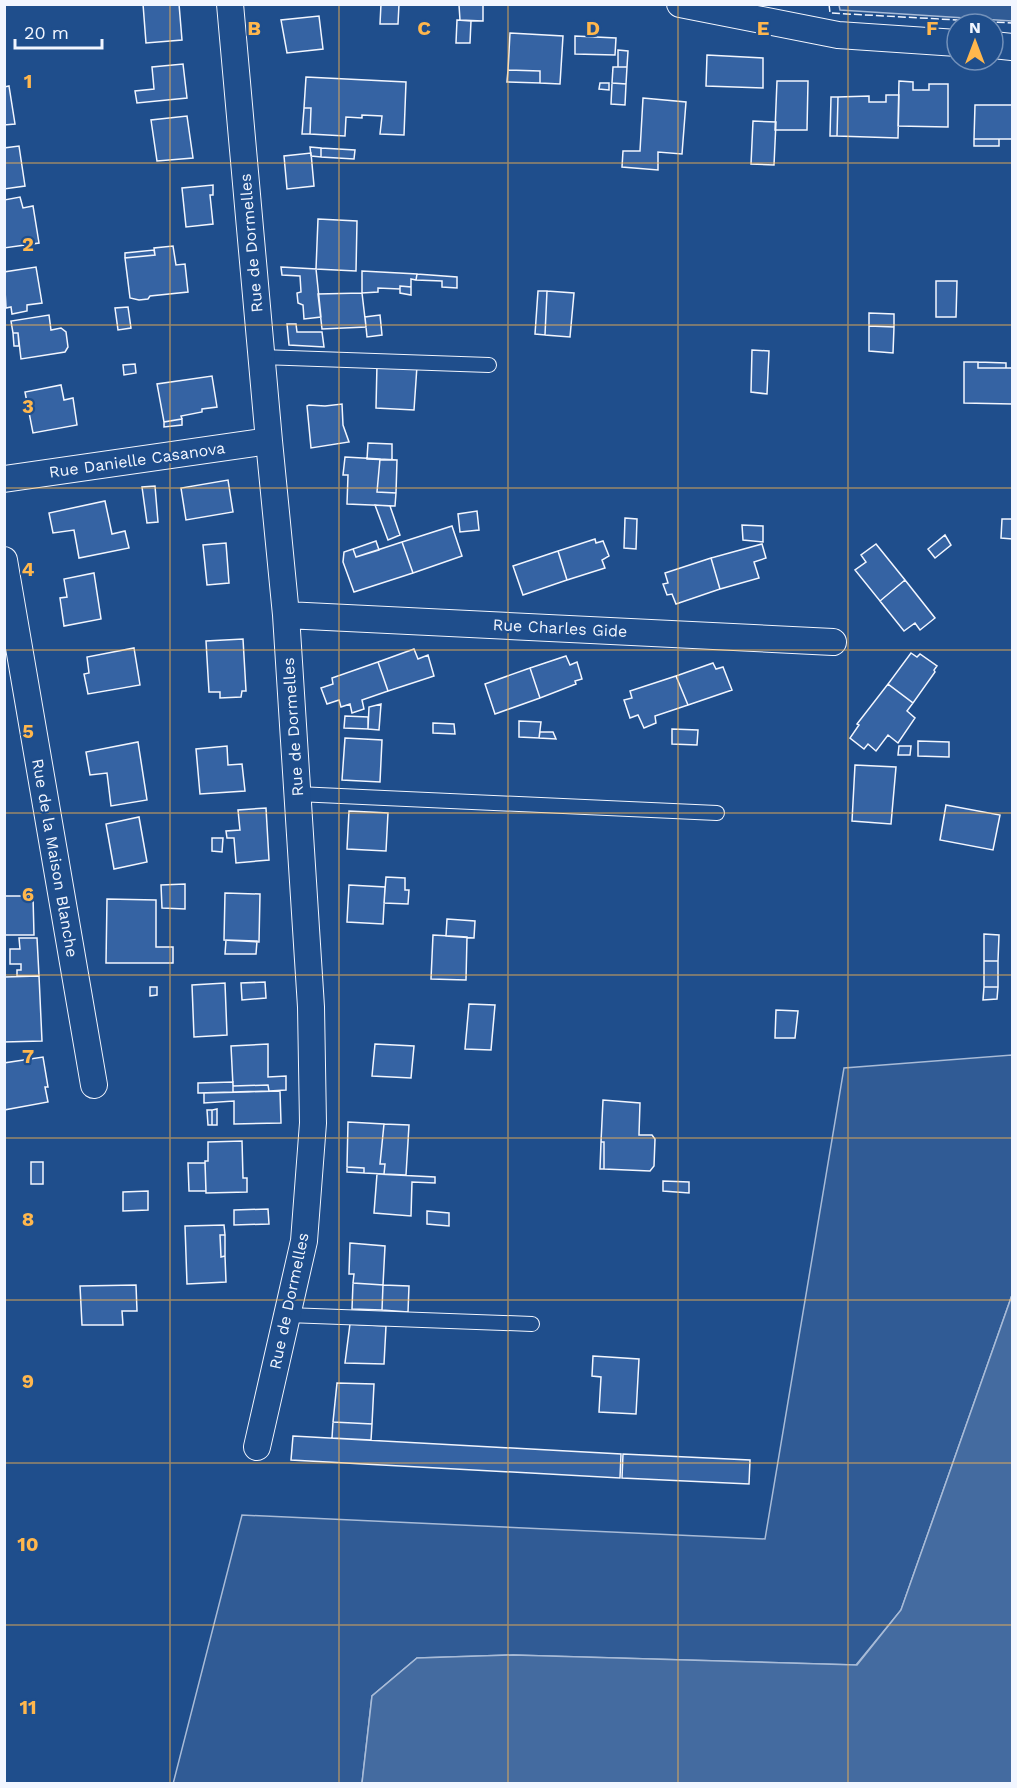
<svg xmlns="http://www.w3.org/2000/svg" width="1017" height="1788" font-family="'Work Sans',sans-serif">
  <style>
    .built { fill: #305b95; stroke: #a8bbd7; stroke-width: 1.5 }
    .water { fill: #446ba0; stroke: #a8bbd7; stroke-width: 1.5 }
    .building { fill: #3563a3; stroke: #f2f6ff; stroke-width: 1.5 }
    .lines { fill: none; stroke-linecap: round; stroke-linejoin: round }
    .lane-casing { stroke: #f2f6ff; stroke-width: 16 }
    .street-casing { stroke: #f2f6ff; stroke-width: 28 }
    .lane { stroke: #1f4e8c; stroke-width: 14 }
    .street { stroke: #1f4e8c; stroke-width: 26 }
    .fence { stroke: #f2f6ff; stroke-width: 1.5; stroke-dasharray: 8 3; stroke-linecap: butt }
    .grid { fill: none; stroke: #ffb74d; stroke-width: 1.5; stroke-opacity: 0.55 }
    .labels { text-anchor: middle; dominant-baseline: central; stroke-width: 4.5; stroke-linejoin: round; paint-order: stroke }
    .street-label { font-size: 16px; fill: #f2f6ff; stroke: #1f4e8c }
    .grid-label { font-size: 20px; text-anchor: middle; font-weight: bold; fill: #ffb74d; stroke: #1f4e8c; stroke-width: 4.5; stroke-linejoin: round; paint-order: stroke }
  </style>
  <rect width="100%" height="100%" fill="#1f4e8c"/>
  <!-- built -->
  <path class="built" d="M839,5H1012V21L840,10Z
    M1012,1055V1295L901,1610L856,1665L513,1655L417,1658L372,1696L362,1783L173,1784L242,1515L765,1539L844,1068Z"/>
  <!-- water -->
  <path class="water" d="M1012,1295V1783H362L372,1696L417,1658L513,1655L857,1665L901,1610Z"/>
  <!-- building -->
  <path class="building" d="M143,4H179L182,40L146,43Z
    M381,4H399L398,24H380Z
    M483,4V21L460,20L459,5Z
    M319,16L323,49L287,53L281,20Z
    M457,20L471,21L470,43H456Z
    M510,33L563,36L560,84L540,83V71L508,70Z
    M575,36L616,38L615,55L575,54Z
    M618,50L628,51L627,67H618Z
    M707,55L763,58V88L706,86Z
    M183,64L187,98L137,103L135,91L154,89L152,67Z
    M613,67H627L626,84L612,83Z
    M508,70L540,71V83L507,82Z
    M306,77L406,82L404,135L380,134L382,116L362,115V118L346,117L345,136L310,134L311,108H304Z
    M777,81H808L807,130H775Z
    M899,81L913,82V90H929V84H948V127L898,126Z
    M600,83H609V90L599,89Z
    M612,83L626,84L625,105L611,104Z
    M9,86L15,124L4,125V87Z
    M886,95H899L898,138L837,136L838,97L869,96V102H886Z
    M831,97H838L837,136H830Z
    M643,98L686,102L682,154L658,152V170L622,167L623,151H640Z
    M975,105H1012V139H974Z
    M304,108H311L310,134H302Z
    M187,116L193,158L157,161L151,120Z
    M753,121L776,122L774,165L751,164Z
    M974,139H999V146H974Z
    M19,146L25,186L4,189V148Z
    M310,147L321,148V157L311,156Z
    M321,148L355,150L354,159L321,157Z
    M311,153L314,186L287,189L284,156Z
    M213,185V195H210L213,224L186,227L182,188Z
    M20,197L23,208L33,206L39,243L4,248V200Z
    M318,219L357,221L356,271L316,269Z
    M173,246L176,265L185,264L188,292L150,296L148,299L139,300L130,298L125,258L155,255L154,248Z
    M154,250L155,255L125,258V253Z
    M36,267L42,303L27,305V311L12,314L11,307L6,308L4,272Z
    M281,267L316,269L321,317L304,319L303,305L298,303L297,293L301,292L300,276L282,275Z
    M362,271L417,274L416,280L411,279V287L400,286V289L378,288V292L362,293Z
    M417,274L457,277V288L442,287V281L416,280Z
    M936,281H957L956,317H936Z
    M400,286L411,287V295L400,293Z
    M538,291H547L545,335L535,334Z
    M547,291L574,293L570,337L545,335Z
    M362,293L366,327L322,329L318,294Z
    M128,307L131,328L118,330L115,308Z
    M869,313L894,314V327L869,326Z
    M49,315L51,330L61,328L66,332L68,347L65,352L21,359L18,333H13L11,321Z
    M380,315L382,335L367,337L365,317Z
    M287,324H296L297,332H322L324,347L289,345Z
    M869,326L894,327L893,353L869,351Z
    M13,333H18L19,346H14Z
    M752,350L769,351L767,394L751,392Z
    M964,362H978V368H1012V404L964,403Z
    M978,362L1006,363V368H978Z
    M135,364L136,373L124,375L123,365Z
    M377,364L417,366L414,410L376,408Z
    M212,376L217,407L202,409V412L181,416L182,419L164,422L157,384Z
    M61,385L64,400L73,398L77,425L33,433L25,392Z
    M342,404L343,425L349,442L311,448L307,406L309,405L325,406Z
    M182,419V425L164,427V422Z
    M368,443L392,444V460L367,459Z
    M345,457L380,459L377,492L396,493L395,506L347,504L348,475H343Z
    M380,459L397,460L396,493L377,492Z
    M228,480L233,512L186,520L181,488Z
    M155,486L158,522L147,523L142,487Z
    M105,501L112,534L125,531L129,548L79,558L74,530L53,533L49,513Z
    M375,505L390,506L400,535L388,540Z
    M477,511L479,530L460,532L458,514Z
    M625,518L637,519L636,549L624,548Z
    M1002,519H1012V539L1001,538Z
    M742,525L763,526V542L743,540Z
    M452,526L462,556L413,573L402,542Z
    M945,535L951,545L935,558L928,549Z
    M595,539L596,543L603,541L609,556L602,560L605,568L567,580L558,551Z
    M376,541L379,550L356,557L353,549Z
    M402,542L413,573L354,592L343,562L344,552L353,549L356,557Z
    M226,543L229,583L207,585L203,545Z
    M762,544L766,558L754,562L759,578L720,589L711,558Z
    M876,544L905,580L880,601L855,570L866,562L861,555Z
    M558,551L567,580L523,595L513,566Z
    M711,558L720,589L676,604L672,594L667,595L663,584L668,583L665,573Z
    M94,573L101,619L64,626L60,598L67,597L64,579Z
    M905,580L935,618L920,630L915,623L904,631L880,601Z
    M243,639L246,691H242L241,697L220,698V692H209L206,641Z
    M134,648L140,685L88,694L84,674L89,673L87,657Z
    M414,649L418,659L428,655L434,676L388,691L378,662Z
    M911,653L917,657L920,654L937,666L934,670L935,672L913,703L888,684Z
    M566,656L570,665L577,662L582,679L575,681L576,684L540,698L530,668Z
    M378,662L388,691L362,700L364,709L352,713L350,704L341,707L339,700L327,704L321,688L333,684L332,678Z
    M713,663L716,669L723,667L732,690L688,705L676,676Z
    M530,668L540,698L495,714L485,684Z
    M676,676L688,705L655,716L656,723L644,728L638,715L630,718L624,700L632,698L630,691Z
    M888,684L913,703L907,711L915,718L898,743L888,735L876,751L868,744L864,749L850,738L859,725L857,724Z
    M381,704L379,730L368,729L369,707Z
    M345,716L368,717V729L344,728Z
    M519,721L541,722L539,738L519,737Z
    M433,723L454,724L455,734L433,733Z
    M672,729L698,730L697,745L672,744Z
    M540,732H553L556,739L539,738Z
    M345,738L382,740L380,782L342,780Z
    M918,741L949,742V757L918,756Z
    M138,742L147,800L111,806L107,773L90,775L86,752Z
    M227,746L228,765L242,764L245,791L200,794L196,749Z
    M899,746H911L910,755H898Z
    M855,765L896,767L891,824L852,821Z
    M946,805L1000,815L993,850L940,840Z
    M266,808L269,860L236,863L234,838H227L226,831L240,830L238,810Z
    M349,811L388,813L386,851L347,849Z
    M139,817L147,862L114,869L106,824Z
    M212,838H223L222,852L212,851Z
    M386,877L405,878V890H409L408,904L384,903Z
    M185,884V909L162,908L161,885Z
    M349,885L385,887L383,924L347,922Z
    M225,893L260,894L259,942L224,940Z
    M4,896H33L34,935H4Z
    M107,899L156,900V947H173V963H106Z
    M447,919L475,921L474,938L446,936Z
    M984,934L999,935L998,961H984Z
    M433,935L467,937L466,980L431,979Z
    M19,938H37L39,976H17V970H21V964H10V949H20Z
    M226,940L257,941L256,954H225Z
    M984,961H998V987H984Z
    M39,976L42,1041L4,1042V977Z
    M265,982L266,998L242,1000L241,983Z
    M225,983L227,1035L194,1037L192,985Z
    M150,987H157V995L150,996Z
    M984,987H998L997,999L983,1000Z
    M469,1004L495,1005L491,1050L465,1049Z
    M776,1010L798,1011L795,1038H775Z
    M268,1044V1077L286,1076V1090L269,1091L268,1085L233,1086L231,1046Z
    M375,1044L414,1046L411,1078L372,1076Z
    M43,1057L48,1087H45L48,1102L4,1110V1063Z
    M233,1082V1092L198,1093V1083Z
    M268,1085L269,1091L233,1092V1086Z
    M280,1091L281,1123L234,1124V1101L204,1103V1093Z
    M603,1100L640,1103L639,1135H652L655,1139L654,1166L650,1171L604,1169V1142H601Z
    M217,1109V1125H212V1110Z
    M207,1110H212V1125H208Z
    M348,1122L384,1124L380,1164H385L384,1174L364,1173V1168L347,1167Z
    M384,1124L409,1125L406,1175L384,1174L385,1164H380Z
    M242,1141L243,1178H247V1192L206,1193L205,1161H208V1142Z
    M601,1142H604V1169H600Z
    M31,1162H43V1184H31Z
    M188,1163H205L206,1191H189Z
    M347,1167L364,1168V1173L347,1172Z
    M377,1174L435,1177V1183L412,1182L411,1216L374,1213Z
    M663,1181L689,1182V1193L663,1191Z
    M148,1191V1210L123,1211V1192Z
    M268,1209L269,1224L234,1225V1210Z
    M427,1211L449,1213V1226L427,1224Z
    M224,1225L225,1235H220L221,1257L225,1256L226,1282L187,1284L185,1226Z
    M220,1235H225V1256L221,1257Z
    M350,1243L385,1246L383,1285L353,1283L354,1274H349Z
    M353,1283L383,1285L382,1310L352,1309Z
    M136,1285L137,1311H122L123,1325H82L80,1286Z
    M383,1285L409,1286L408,1312L382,1310Z
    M350,1324L386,1326L384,1364L345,1363Z
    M593,1356L639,1359L636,1414L599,1412L601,1377L592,1376Z
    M337,1383L374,1384L372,1424L333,1422Z
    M333,1422L372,1424L371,1440L332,1438Z
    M293,1436L621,1454L620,1478L291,1460Z
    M623,1454L750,1460L749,1484L622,1478Z"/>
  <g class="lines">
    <defs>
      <path id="lane" d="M261,357L489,365
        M297,794L717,813
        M287,1315L532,1324"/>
      <path id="street" d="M230,4L269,441L286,615L311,1007L313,1123L304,1241L257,1447
        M680,4L838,35L957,43
        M993,45L1012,47
        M4,479L269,441
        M4,560L94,1085
        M286,615L833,642"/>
    </defs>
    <!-- lane casing -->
    <use href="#lane" class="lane-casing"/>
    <!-- street casing -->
    <use href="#street" class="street-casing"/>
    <!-- lane -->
    <use href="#lane" class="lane"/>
    <!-- street -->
    <use href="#street" class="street"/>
    <!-- fence -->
    <path class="fence" d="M829,4L830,13L1012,23"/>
  </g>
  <!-- grid -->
  <path class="grid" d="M170,4V1784M339,4V1784M508,4V1784M678,4V1784M848,4V1784M4,163H1012M4,325H1012M4,488H1012M4,650H1012M4,813H1012M4,975H1012M4,1138H1012M4,1300H1012M4,1463H1012M4,1625H1012"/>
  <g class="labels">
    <!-- street labels -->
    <g class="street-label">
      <text transform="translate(251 243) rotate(-95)">Rue de Dormelles</text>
      <text transform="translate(137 460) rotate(-8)">Rue Danielle Casanova</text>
      <text transform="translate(560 628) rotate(3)">Rue Charles Gide</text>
      <text transform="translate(293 727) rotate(-94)">Rue de Dormelles</text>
      <text transform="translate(55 858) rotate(80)">Rue de la Maison Blanche</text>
      <text transform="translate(289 1301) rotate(-78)">Rue de Dormelles</text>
    </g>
  </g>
  <g class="grid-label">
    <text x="254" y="35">B</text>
    <text x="424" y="35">C</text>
    <text x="593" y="35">D</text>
    <text x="763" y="35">E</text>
    <text x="932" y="35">F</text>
    <text x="28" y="88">1</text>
    <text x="28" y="251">2</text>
    <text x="28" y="413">3</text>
    <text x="28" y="576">4</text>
    <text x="28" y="738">5</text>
    <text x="28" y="901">6</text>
    <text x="28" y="1063">7</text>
    <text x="28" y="1226">8</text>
    <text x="28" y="1388">9</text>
    <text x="28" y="1551">10</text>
    <text x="28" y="1714">11</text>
  </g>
  <!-- border -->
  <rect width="1017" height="1788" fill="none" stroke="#f2f6ff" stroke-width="12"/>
  <!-- north arrow -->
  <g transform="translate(975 42)"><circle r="28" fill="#1f4e8c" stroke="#7391ba" stroke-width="1.5"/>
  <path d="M0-4.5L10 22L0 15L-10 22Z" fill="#ffb74d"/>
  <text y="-9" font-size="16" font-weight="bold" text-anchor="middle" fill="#f2f6ff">N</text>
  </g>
  <!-- scale -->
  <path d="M15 39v9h87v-9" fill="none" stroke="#f2f6ff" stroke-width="3"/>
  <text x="24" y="39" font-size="18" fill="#f2f6ff" stroke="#1f4e8c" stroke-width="4.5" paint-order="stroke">20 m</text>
</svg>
